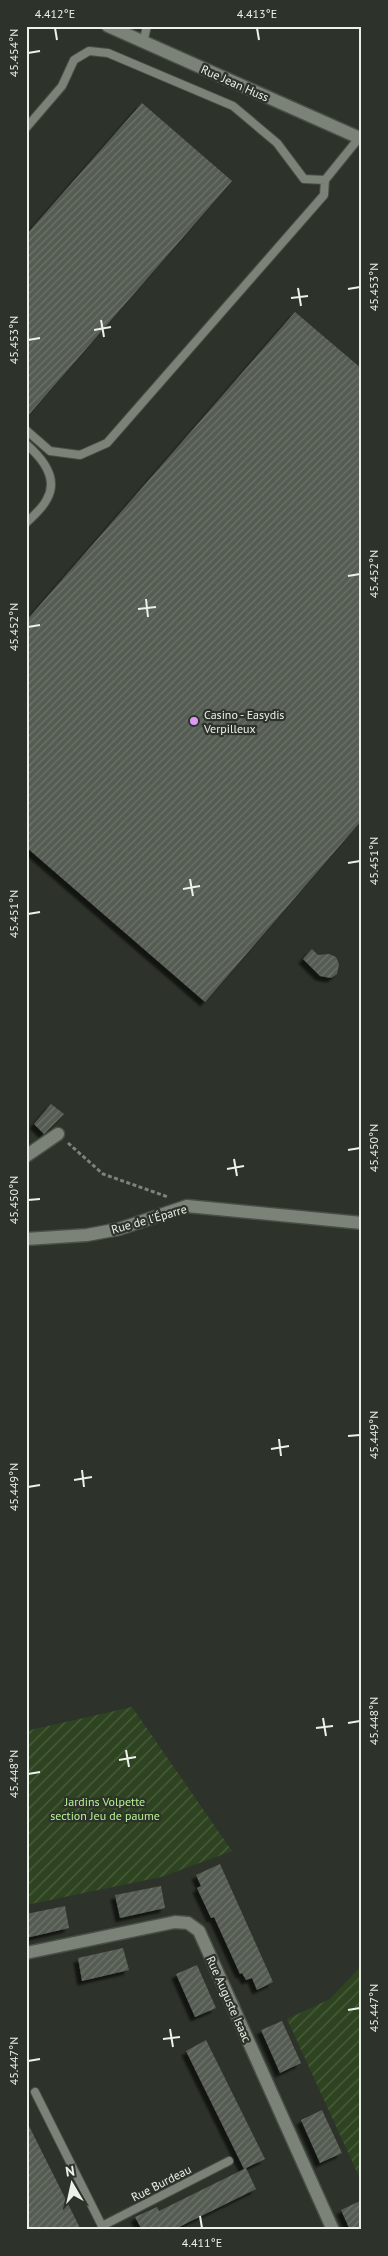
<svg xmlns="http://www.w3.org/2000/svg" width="388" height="2256" font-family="'PT Sans',sans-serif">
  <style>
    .garden { fill: url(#garden-furrows) }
    .building { fill: url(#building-hatch); filter: url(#shadow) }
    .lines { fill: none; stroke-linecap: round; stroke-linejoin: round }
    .lane-casing { stroke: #494e46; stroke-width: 10 }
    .street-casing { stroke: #494e46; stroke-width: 15 }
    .path { stroke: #7d827a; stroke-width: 3; stroke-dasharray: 4 2.5; stroke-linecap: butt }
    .lane { stroke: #7b8278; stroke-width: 8 }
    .street { stroke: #7b8278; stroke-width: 12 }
    .ticks { fill: none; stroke: #edf1eb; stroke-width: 2 }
    .poi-dot { fill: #da9af6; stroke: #2d332a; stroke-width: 2 }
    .labels { text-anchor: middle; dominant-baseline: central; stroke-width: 4.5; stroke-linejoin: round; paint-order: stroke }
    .street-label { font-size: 12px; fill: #edf1eb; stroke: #2d332a }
    .poi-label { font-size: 12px; fill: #edf1eb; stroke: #2d332a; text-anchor: start }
    .park-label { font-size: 12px; fill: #b6f194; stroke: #2d332a }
    .neatline { fill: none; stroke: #edf1eb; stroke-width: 2 }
    .ticks-label { font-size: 12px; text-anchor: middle; fill: #edf1eb }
  </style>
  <defs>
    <pattern id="garden-furrows" width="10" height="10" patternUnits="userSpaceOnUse" patternTransform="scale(1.25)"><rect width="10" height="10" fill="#2e4420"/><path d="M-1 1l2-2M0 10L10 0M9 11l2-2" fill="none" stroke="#4d5f41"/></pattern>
    <pattern id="building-hatch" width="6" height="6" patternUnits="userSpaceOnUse" patternTransform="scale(1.25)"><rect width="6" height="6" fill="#555c52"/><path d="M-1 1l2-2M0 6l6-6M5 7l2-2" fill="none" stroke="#6e746b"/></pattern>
    <filter id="shadow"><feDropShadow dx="-4.5" dy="4.5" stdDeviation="1" flood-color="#0009"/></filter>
  </defs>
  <rect width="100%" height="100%" fill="#2d332a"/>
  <!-- garden -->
  <path class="garden" d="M132,1707L232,1851L161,1877L26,1905V1731Z
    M362,1965V2183L287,2019L330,1999Z"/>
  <!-- building -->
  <path class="building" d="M142,103L232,181L26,418V235Z
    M295,312L362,369V820L205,1002L26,847V621Z
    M312,949L318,955L329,954L336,957L339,964L337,974L331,978L320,976L303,959Z
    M51,1104L64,1114L44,1134L34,1124Z
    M220,1864L273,1982L257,1990L252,1978L246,1980L242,1973L240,1974L214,1917L211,1918L197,1888L201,1886L196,1875Z
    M161,1886L165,1908L120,1918L115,1895Z
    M65,1906L69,1928L26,1938V1914Z
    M123,1948L129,1970L82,1981L78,1958Z
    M197,1965L216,2008L195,2017L176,1974Z
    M282,2021L301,2063L280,2073L261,2030Z
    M206,2040L265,2159L246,2168L256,2189L173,2230H142L135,2217L157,2207L159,2211L244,2169L186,2051Z
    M322,2110L342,2153L320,2163L301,2120Z
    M26,2120L81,2230H26Z
    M362,2200V2230H350L341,2210Z"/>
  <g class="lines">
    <defs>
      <path id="lane" d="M143,43L147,26
        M26,128L62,86L74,60L89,51L108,53L233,106L277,143L304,179L325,180L359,138
        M26,430L50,451L80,455L107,443L324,195L325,180
        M26,444C41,457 59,478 47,499C43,508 33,516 26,523
        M35,2092L104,2230
        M102,2226L229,2161"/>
      <path id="street" d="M108,26L362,139
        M26,1156L58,1134
        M26,1239L87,1235L119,1229L187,1206L362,1223
        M26,1953L175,1922L188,1923L199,1931L333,2230"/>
    </defs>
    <!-- lane casing -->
    <use href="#lane" class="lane-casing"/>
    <!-- street casing -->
    <use href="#street" class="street-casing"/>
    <!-- path -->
    <path class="path" d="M68,1143L103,1174L168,1197"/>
    <!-- lane -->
    <use href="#lane" class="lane"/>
    <!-- street -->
    <use href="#street" class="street"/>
  </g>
  <!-- ticks -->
  <path class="ticks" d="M55,28L57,40M257,28L259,40M28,53L40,51M298,288L301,306M348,289L360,287M291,298L308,296M101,320L104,337M94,330L111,327M28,340L40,338M348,576L360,574M146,599L148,617M138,609L156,607M28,627L40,625M348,863L360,861M190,879L193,896M183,889L200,886M28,914L40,912M348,1150L360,1148M234,1159L237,1176M227,1169L244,1166M28,1200L40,1199M348,1436L360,1435M279,1439L281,1456M271,1449L289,1446M82,1470L84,1487M74,1480L92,1477M28,1487L40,1485M323,1718L326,1736M348,1723L360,1721M316,1728L333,1726M126,1750L129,1767M119,1760L136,1757M28,1774L40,1772M348,2010L360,2008M170,2029L173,2047M163,2039L180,2037M28,2061L40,2059M200,2216L202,2228"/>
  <!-- markers -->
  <circle class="poi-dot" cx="194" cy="721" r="5"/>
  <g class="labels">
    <!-- street labels -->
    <g class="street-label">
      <text transform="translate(235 83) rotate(24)">Rue Jean Huss</text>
      <text transform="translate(149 1219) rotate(-16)">Rue de l'Éparre</text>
      <text transform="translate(229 1999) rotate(66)">Rue Auguste Isaac</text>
      <text transform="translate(161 2183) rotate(-27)">Rue Burdeau</text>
    </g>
    <!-- poi labels -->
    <g class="poi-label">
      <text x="204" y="714">Casino - Easydis<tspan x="204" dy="14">Verpilleux</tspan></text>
    </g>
    <!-- park labels -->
    <g class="park-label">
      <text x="105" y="1801">Jardins Volpette<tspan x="105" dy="14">section Jeu de paume</tspan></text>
    </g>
  </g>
  <!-- border -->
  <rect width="388" height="2256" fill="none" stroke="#2d332a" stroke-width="55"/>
  <!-- north arrow -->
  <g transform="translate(72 2184) rotate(351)" stroke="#2d332a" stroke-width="4" paint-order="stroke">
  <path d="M0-4L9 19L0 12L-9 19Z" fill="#edf1eb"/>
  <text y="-8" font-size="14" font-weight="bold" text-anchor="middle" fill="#edf1eb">N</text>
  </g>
  <rect x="28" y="28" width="332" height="2200" class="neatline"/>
  <g class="ticks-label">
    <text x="55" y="18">4.412°E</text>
    <text x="257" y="18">4.413°E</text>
    <text transform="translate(14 53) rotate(-90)" y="4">45.454°N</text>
    <text transform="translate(374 287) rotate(-90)" y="4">45.453°N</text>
    <text transform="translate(14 340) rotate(-90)" y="4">45.453°N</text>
    <text transform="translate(374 574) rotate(-90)" y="4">45.452°N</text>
    <text transform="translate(14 627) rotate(-90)" y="4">45.452°N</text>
    <text transform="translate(374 861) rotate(-90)" y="4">45.451°N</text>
    <text transform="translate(14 914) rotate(-90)" y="4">45.451°N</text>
    <text transform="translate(374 1148) rotate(-90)" y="4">45.450°N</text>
    <text transform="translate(14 1200) rotate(-90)" y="4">45.450°N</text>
    <text transform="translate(374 1435) rotate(-90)" y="4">45.449°N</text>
    <text transform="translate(14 1487) rotate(-90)" y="4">45.449°N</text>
    <text transform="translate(374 1721) rotate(-90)" y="4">45.448°N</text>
    <text transform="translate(14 1774) rotate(-90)" y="4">45.448°N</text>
    <text transform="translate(374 2008) rotate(-90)" y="4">45.447°N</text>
    <text transform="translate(14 2061) rotate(-90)" y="4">45.447°N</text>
    <text x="202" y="2247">4.411°E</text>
  </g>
</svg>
